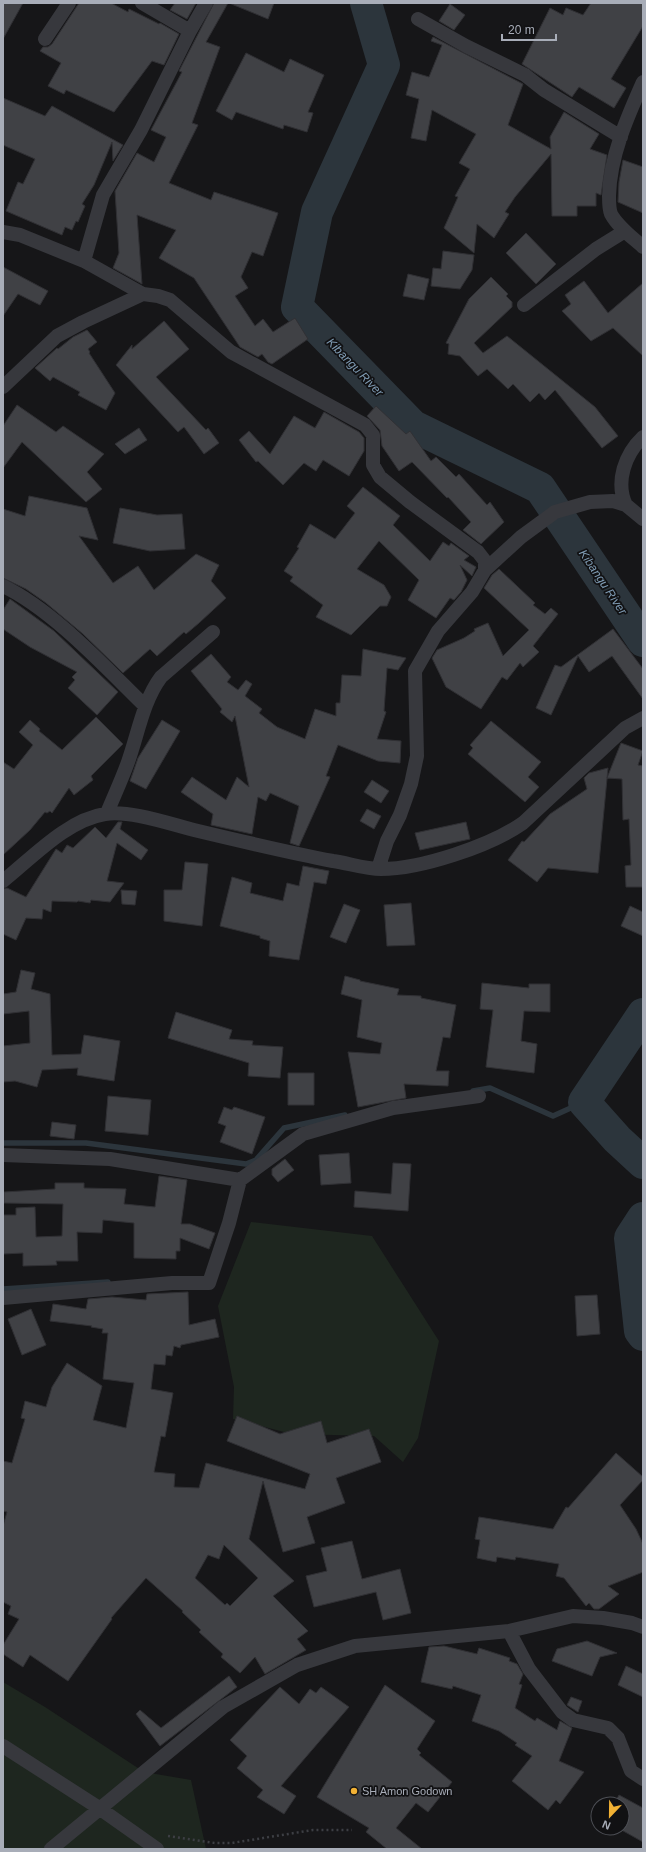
<svg xmlns="http://www.w3.org/2000/svg" width="646" height="1852" font-family="Helvetica,sans-serif">
  <style>
    .green { fill: #1e261f }
    .lines { fill: none; stroke-linecap: round; stroke-linejoin: round }
    .stream { stroke: #2c353c; stroke-width: 5.5 }
    .river { stroke: #2c353c; stroke-width: 32 }
    .building { fill: #404145; stroke: #303034; fill-rule: evenodd }
    .path { stroke: #3d3f44; stroke-width: 2.5; stroke-dasharray: 2 3; stroke-linecap: butt }
    .minor { stroke: #37383d; stroke-width: 14 }
    .poi-dot { fill: #f2b134; stroke: #111113; stroke-width: 1.5 }
    .labels { text-anchor: middle; dominant-baseline: central; stroke-width: 3.5; stroke-linejoin: round; paint-order: stroke }
    .poi-label { font-size: 11px; fill: #a8adb8; stroke: #111113; text-anchor: start }
    .water-label { font-size: 12px; font-style: italic; fill: #7f9bb3; stroke: #111113 }
  </style>
  <rect width="100%" height="100%" fill="#161618"/>
  <!-- green -->
  <path class="green" d="M251,1222L372,1236L439,1341L418,1438L403,1462L374,1436L292,1434L233,1419L234,1387L218,1306Z
    M3,1682L45,1707L144,1772L191,1780L206,1849H3Z"/>
  <g class="lines">
    <!-- stream -->
    <path class="stream" d="M473,1091L490,1088L553,1116L584,1102
      M3,1143H86L246,1164L256,1160L284,1128L345,1115
      M3,1289L108,1282"/>
    <!-- river -->
    <path class="river" d="M366,3L384,65L317,212L297,307L413,426L540,488L643,641
      M643,1014L584,1102L617,1139L643,1163
      M643,1218L630,1238L640,1331L643,1335"/>
  </g>
  <!-- building -->
  <path class="building" d="M3,3H23L3,39Z
    M79,3H111L128,12L129,9L159,24L160,23L179,34L164,65L152,61L114,112L66,90L64,94L48,86L61,63L40,51L43,47H48L52,44Z
    M175,3H196L187,19L170,10Z
    M214,3H228L206,42L220,47L192,123L198,125L169,183L211,200L214,192L278,213L263,256L252,252L241,277L248,288L235,296L255,326L263,319L273,332L295,318L308,339L272,364L268,362L262,354L258,357L240,347L194,278L159,258L176,230L137,215L142,284L113,268L119,253L115,191L137,153L154,162L166,137L151,130L182,72L179,71Z
    M229,3H274L268,19Z
    M591,3H643V26L611,79L626,88L614,108L579,87L572,97L522,64L550,8L563,15L566,8L583,15Z
    M450,4L465,15L454,30L439,21Z
    M433,37L523,84L508,125L551,149L550,137L564,112L599,134L590,149L607,155L601,195L596,193V206H577V216H552L551,154L515,197L505,212L509,214L494,238L477,224L474,253L444,228L458,197L455,196L470,169L459,163L476,134L432,110L426,141L411,138L419,99L406,95L412,72L429,77L442,45L431,41Z
    M246,53L284,72L290,59L324,75L308,112L313,113L307,132L284,125L283,129L236,112L232,120L216,111Z
    M3,98L45,116L52,106L123,145L113,161L112,142L94,185L82,204L85,206L78,222L76,221L72,230L65,227L62,235L6,211L18,182L23,184L35,159L3,145Z
    M623,160L643,167V213L618,202L619,182Z
    M526,233L556,264L536,284L506,253Z
    M443,251L474,255L472,270L460,289L431,286L433,268L441,269Z
    M3,267L48,291L40,305L18,294L3,316Z
    M408,274L429,279L424,300L403,296Z
    M491,277L508,294L506,296L512,302V307L474,343L483,353L507,336L595,407L618,436L602,448L555,390L545,400L539,393L530,402L513,384L508,389L487,369L478,376L460,356L448,354L449,344L446,343L469,299Z
    M584,281L608,313L643,283V356L613,328L591,341L562,311L571,304L565,295Z
    M164,321L189,349L156,377L206,430L208,428L219,443L204,454L184,427L178,432L116,365L132,345V349Z
    M87,330L97,342L88,349L90,352L89,353L115,393L106,410L78,395L80,392L53,377L50,381L35,368L57,348L58,349L73,337Z
    M17,405L56,432L63,426L104,454L87,472L102,489L86,502L22,442L3,468V426Z
    M376,406L406,434L410,431L431,461L436,457L456,477L459,474L487,505L490,502L504,522L481,544L463,530L471,522L448,497L447,498L412,462L399,471L382,446L380,430L367,416Z
    M324,412L359,432L364,438V451L349,476L323,460L316,471L304,463L283,485L258,461L256,462L239,440L249,431L270,454L294,416L315,428Z
    M139,428L147,440L125,454L115,444Z
    M363,487L400,516L393,525L430,561L443,542L449,546L451,543L469,556L464,560L476,567L472,576L460,565L467,580L461,592L454,600L450,598L436,618L408,600L419,580L379,541L357,569L384,585L391,597L387,606H380L351,635L316,617L323,605L290,581L293,577L284,571L299,548L297,547L310,524L335,539L355,513L347,506Z
    M29,496L87,508L98,540L79,536L113,583L138,566L154,590L196,554L219,565L211,581L226,598L199,623L186,634L184,632L157,656L150,649L123,673L83,634L46,603L26,589L3,578V509L25,516Z
    M120,508L157,515L182,514L185,549L150,551L113,543Z
    M499,569L535,603L533,605L545,614L551,608L558,614L533,646L539,652L523,667L520,663L507,680L502,677L481,709L446,687L432,658L437,650L464,638L475,631L474,629L488,623L503,656L529,630L484,588L492,575Z
    M10,599L54,631L118,692L97,715L68,688L75,680L72,677L77,672L30,647L3,629V610Z
    M613,629L643,669V699L612,656L589,672L578,656L551,715L536,708L555,665L561,667Z
    M363,649L406,658L398,670L387,668L384,711L386,712L377,739L401,741L400,763L378,761L338,745L326,776L330,777L299,846L290,843L299,806L270,793L266,801L258,797L252,834L211,825L213,814L181,792L192,777L226,800L237,777L249,787L235,716L232,722L220,712L222,709L191,671L211,654L231,677L227,682L238,690L246,680L252,684L245,696L262,709L259,713L277,727L305,739L315,709L336,716V703H340L342,675L361,676Z
    M96,717L123,744L91,776L93,780L74,795L69,788L52,813L50,811L47,813L45,812L30,830L3,855V762L14,769L33,745L19,732L30,720L40,729L39,731L62,750Z
    M162,720L180,731L146,789L130,781L138,758Z
    M491,721L541,762L528,777L539,787L525,802L468,754L473,748L470,745Z
    M621,743L643,751L638,765L643,766V887H626L625,866L631,865L629,819L623,820L622,779L607,778Z
    M608,768L598,873L548,868L537,882L508,860L522,841L524,842L550,814L587,789L584,778L589,773Z
    M372,780L389,791L381,803L364,792Z
    M367,809L381,816L374,829L360,821Z
    M118,822H122L120,829L148,850L141,860L117,843L107,881L124,883L110,902L91,900L90,903L78,901L77,902L52,901L51,912L43,909L42,919L26,918L16,940L3,934V889L7,888L26,897L56,849L62,853L67,845L73,848L95,827L106,838Z
    M466,822L470,839L420,850L415,833Z
    M185,862L208,864L202,926L164,921V890H182Z
    M303,866L329,871L326,884L314,882L299,960L269,956L270,941L260,938V936L220,926L232,877L252,883L250,893L283,901L287,883L299,886Z
    M121,890L137,891L135,905L122,904Z
    M411,903L415,945L387,946L384,905Z
    M344,904L360,910L346,943L330,937Z
    M630,906L643,912V936L621,926Z
    M21,970L35,973L31,989L50,994L52,1055L81,1054L84,1035L120,1041L114,1081L77,1075L78,1068L42,1070L37,1087L15,1081L3,1082V1046L30,1043L29,1011L3,1014V994L16,992Z
    M345,976L360,980V981L399,989L397,995L421,996V998L456,1005L450,1038L443,1037L436,1071H449L448,1086L404,1084L406,1098L358,1107L348,1052L380,1054L382,1043L357,1037L362,1000L341,994Z
    M482,983L529,988V984H550V1012L524,1011L521,1041L537,1044L534,1073L486,1067L493,1010L480,1009Z
    M176,1012L232,1030L229,1039L253,1041L252,1045L283,1047L280,1078L248,1076L249,1063L168,1038Z
    M288,1073H314V1105H288Z
    M108,1096L151,1100L148,1135L105,1131Z
    M224,1107L232,1110L234,1107L265,1117L252,1154L220,1142L226,1126L218,1123Z
    M52,1122L76,1125L74,1139L50,1136Z
    M349,1153L351,1183L321,1185L319,1155Z
    M285,1159L294,1170L278,1182L272,1175V1169Z
    M393,1163L411,1164L408,1211L354,1207L355,1191L391,1194Z
    M159,1176L187,1180L181,1224H190L215,1233L209,1249L180,1238V1251H176V1259L134,1258V1223L103,1220L102,1233L77,1232L78,1261H56L57,1265L23,1266V1253L3,1254V1215H16V1208L35,1207L36,1237L62,1236L63,1204L4,1203V1192L55,1189V1183H84V1188L126,1189L124,1204L155,1207Z
    M188,1292L189,1325L215,1319L219,1337L181,1345L180,1348L174,1346L172,1356L166,1355L165,1365L154,1364L151,1389L173,1393L165,1437L161,1436L154,1472L175,1474L174,1487L199,1488L206,1463L305,1489L310,1474L227,1441L237,1416L280,1434L321,1421L327,1443L369,1429L381,1462L336,1478L345,1503L307,1517L315,1543L283,1552L263,1481L249,1539L294,1581L273,1596L308,1631L297,1639L306,1650L265,1674L255,1657L240,1673L221,1657L223,1654L199,1632L201,1630L182,1612L183,1611L146,1578L111,1618L112,1619L68,1681L30,1655L23,1667L3,1654V1645L19,1619L8,1614L11,1606L3,1602V1526L7,1512L3,1511V1461L12,1463L25,1419L21,1418L25,1401L46,1407L52,1387L67,1363L102,1386L93,1420L126,1428L134,1383L103,1379L108,1333H102L103,1329L91,1327L92,1326L50,1321L53,1304L86,1309L88,1299L112,1297L146,1300L147,1294ZM224,1545L258,1578L230,1606L227,1603L225,1605L195,1578L208,1555L219,1559Z
    M597,1295L600,1334L577,1336L575,1296Z
    M31,1309L46,1345L22,1355L8,1319Z
    M616,1453L643,1477V1480L620,1505L636,1529L643,1544V1572L608,1586L619,1594L599,1609H594L589,1603L586,1606L564,1578L556,1576L559,1564L516,1557L515,1560L497,1557L496,1562L477,1558L480,1540L475,1539L479,1517L553,1529L566,1507L568,1508Z
    M352,1541L362,1579L400,1569L411,1613L383,1620L376,1592L314,1607L306,1576L327,1571L321,1548Z
    M587,1641L617,1653L600,1657L592,1676L552,1661L557,1649Z
    M444,1646L477,1654L479,1648L510,1658L509,1661L517,1664L523,1674L519,1684L522,1685L515,1708L535,1721L537,1718L557,1730L560,1721L572,1728L559,1761L584,1772L560,1804L556,1800L548,1810L512,1781L532,1756L515,1745L517,1743L499,1731L472,1721L481,1695L453,1686L452,1689L421,1682L429,1647Z
    M626,1666L643,1674V1697L618,1685Z
    M229,1676L237,1687L160,1746L136,1714L140,1710L161,1728Z
    M385,1685L435,1721L417,1749L421,1753L419,1755L452,1782L428,1812L416,1803L396,1828L422,1849H387L366,1832L369,1828L317,1797Z
    M280,1687L299,1704L310,1689L316,1693L321,1687L349,1707L281,1786L296,1796L284,1814L257,1797L263,1790L237,1768L247,1756L230,1740Z
    M571,1697L582,1701L578,1712L567,1705Z
    M619,1795L643,1808V1842L618,1828H622V1804H614Z"/>
  <g class="lines">
    <!-- path -->
    <path class="path" d="M168,1836L215,1843H232L313,1830H352"/>
    <!-- minor -->
    <path class="minor" d="M142,3L190,31
      M418,19L466,46L525,75L544,90L621,137
      M45,39L69,3
      M643,82C627,118 610,156 609,196C609,201 609,209 611,214C618,227 632,237 643,247
      M3,232L20,235L84,261
      M143,294L84,261L103,195L141,130L190,31L206,3
      M524,305L596,249L625,231
      M3,387L57,336L83,322L143,294L158,296L170,300L231,352L365,425L373,435V465L380,477L410,502L478,552L485,561V570L472,592L438,631L415,671L417,756L411,784L400,815L387,841L378,869
      M626,505C615,482 625,454 643,437
      M485,570L521,537L555,512L590,502L613,501L626,505L643,519
      M3,586C53,610 105,667 145,706
      M107,813C114,796 122,779 128,762C138,734 143,701 161,677L213,632
      M3,881C33,857 67,820 105,814C130,810 170,824 194,830C240,841 286,852 333,861C348,863 365,869 381,869C421,869 490,846 523,823L625,728L643,718
      M3,1155L110,1159L240,1180L303,1134L393,1108L479,1096
      M3,1298L172,1283H209L229,1223L240,1180
      M509,1631L529,1669L562,1712L573,1720L608,1728L618,1738L631,1771L643,1779
      M3,1746L99,1808L157,1849
      M51,1849L223,1707L297,1665L355,1646L509,1631L573,1616L603,1618L632,1623L643,1627"/>
  </g>
  <!-- markers -->
  <circle class="poi-dot" cx="354" cy="1791" r="4"/>
  <g class="labels">
    <!-- poi labels -->
    <g class="poi-label">
      <text x="362" y="1791">SH Amon Godown</text>
    </g>
    <!-- water labels -->
    <g class="water-label">
      <text transform="translate(355 367) rotate(46)">Kibangu River</text>
      <text transform="translate(603 582) rotate(56)">Kibangu River</text>
    </g>
  </g>
  <!-- border -->
  <rect width="646" height="1852" fill="none" stroke="#a8adb8" stroke-width="8"/>
  <!-- north arrow -->
  <g transform="translate(610 1816) rotate(202)"><circle r="19" fill="#111113" stroke="#4d4f55"/>
  <path d="M0-3L7 15L0 10L-7 15Z" fill="#f2b134"/>
  <text y="-6" font-size="11" font-weight="bold" text-anchor="middle" fill="#a8adb8">N</text>
  </g>
  <!-- scale -->
  <path d="M502 34v6h54v-6" fill="none" stroke="#a8adb8" stroke-width="2"/>
  <text x="508" y="34" font-size="12" fill="#a8adb8" stroke="#111113" stroke-width="3" paint-order="stroke">20 m</text>
</svg>
